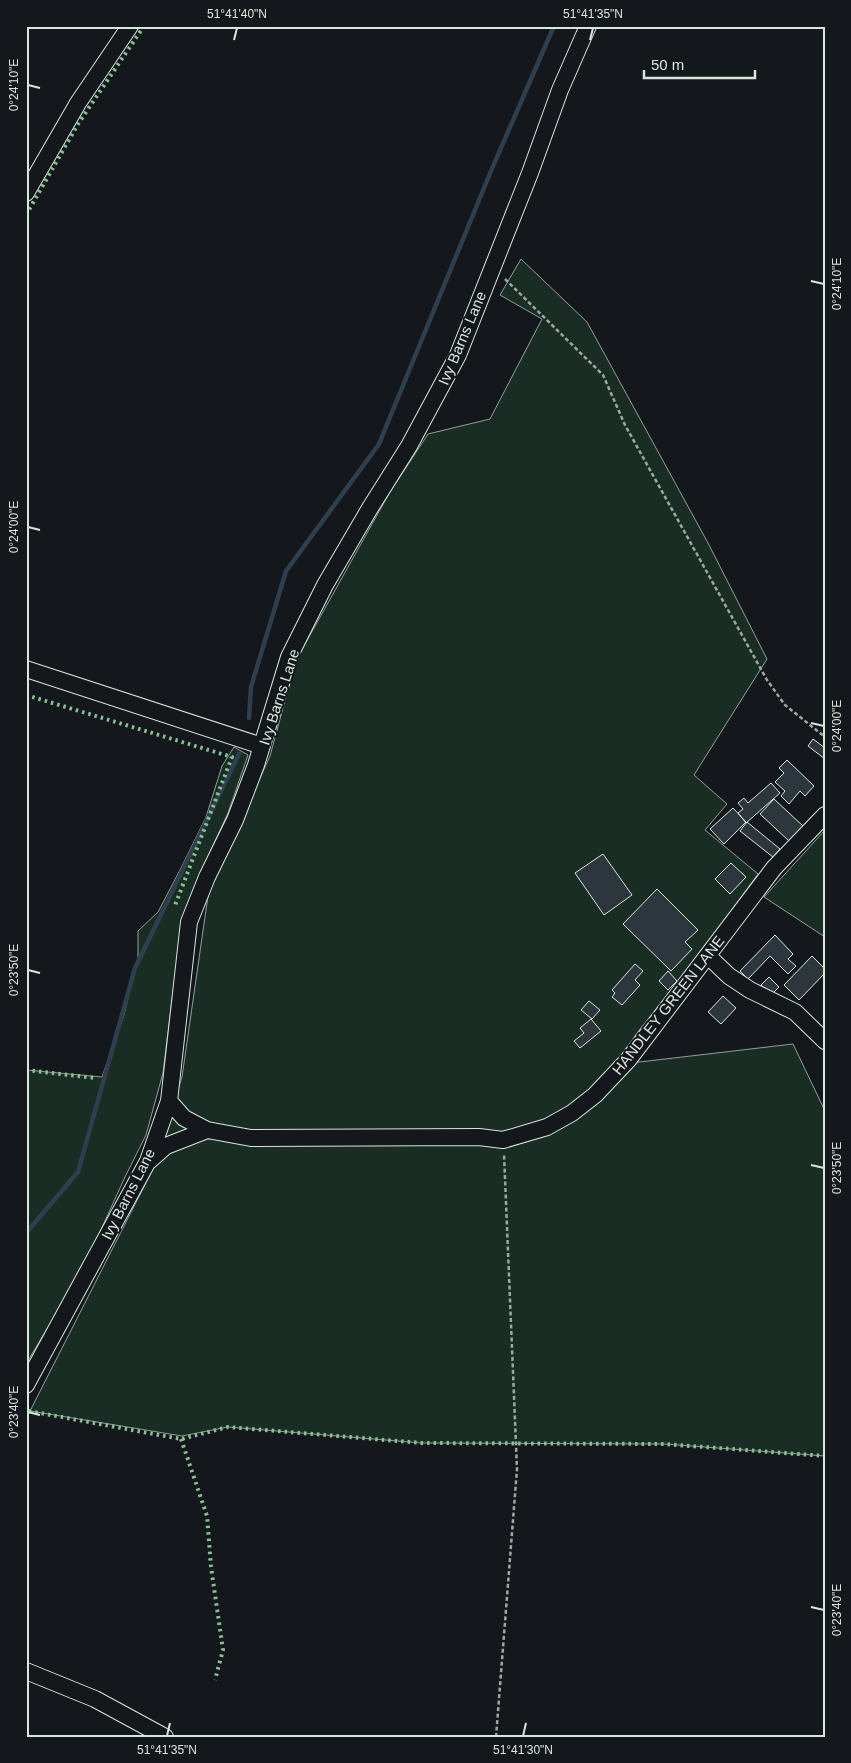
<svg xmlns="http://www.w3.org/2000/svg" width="851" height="1763" font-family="Helvetica,sans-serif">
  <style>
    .green { fill: #1a2d24; stroke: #939e99 }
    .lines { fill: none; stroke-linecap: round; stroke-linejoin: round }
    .stream { stroke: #2f3f4d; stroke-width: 4.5 }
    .building { fill: #2c363c; stroke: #d8e6dc }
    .minor-casing { stroke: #d8e6dc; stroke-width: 18 }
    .path { stroke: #9da8a2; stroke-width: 2.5; stroke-dasharray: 4 2.5; stroke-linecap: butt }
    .minor { stroke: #14181c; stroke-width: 16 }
    .hedge { stroke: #8ac095; stroke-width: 4; stroke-dasharray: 2.5 4; stroke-linecap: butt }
    .ticks { fill: none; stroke: #d8e6dc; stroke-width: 2 }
    .labels { text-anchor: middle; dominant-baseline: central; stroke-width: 4; stroke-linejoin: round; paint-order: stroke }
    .street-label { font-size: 15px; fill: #d8e6dc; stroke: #14181c }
    .neatline { fill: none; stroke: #d8e6dc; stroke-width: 2 }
    .ticks-label { font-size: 12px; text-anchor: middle; fill: #d8e6dc }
  </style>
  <rect width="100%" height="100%" fill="#14181c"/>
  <!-- green -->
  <path class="green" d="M521,259L587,322L708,543L767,659L694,775L727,804L705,830L758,874L697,958L640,1029L614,1065L793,1044L825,1111V1456L664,1444L422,1443L228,1427L182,1436L30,1411L26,1417V1409L30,1411L153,1169L182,1077L209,889L270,756L296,660L390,492L428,434L490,419L542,319L500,295Z
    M234,747L248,755L228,813L198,878L182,929L172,999L163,1073L146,1135L125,1177L84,1267L26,1364V1070L102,1077L124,1015L135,968L138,963V931L158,912L181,868L206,817L222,766Z
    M825,830V937L764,897Z"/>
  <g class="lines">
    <!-- stream -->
    <path class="stream" d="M249,718L251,687L286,571L379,444L491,171L554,26
      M26,1233L78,1172L135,968L239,754"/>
  </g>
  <!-- building -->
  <path class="building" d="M813,739L825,748V759L808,746Z
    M787,760L814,786L805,796L800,791L789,804L781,796L785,791L775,782L784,773L779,768Z
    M771,783L780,793L746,823L738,813L743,809L738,803L744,798L748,803Z
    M774,799L803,826L789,841L760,814Z
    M733,808L746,822L724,844L710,829Z
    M747,822L780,849L773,857L740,831Z
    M603,854L632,895L604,915L575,873Z
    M731,863L746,877L730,894L715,879Z
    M657,889L698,930L685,942L692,949L671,971L623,924Z
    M775,935L793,954L788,959L796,966L788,974L770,956L748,979L740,971Z
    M812,956L825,969V973L799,1000L784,985Z
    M635,964L643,971L635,980L640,985L622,1005L612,997L615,993L612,990Z
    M668,971L677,981L668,990L659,981Z
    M769,977L779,987L771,995L761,985Z
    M723,996L736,1008L721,1024L708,1012Z
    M589,1001L600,1010L592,1019L581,1010Z
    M591,1019L601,1031L580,1048L574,1041L584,1033L580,1028Z"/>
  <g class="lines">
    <defs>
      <path id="minor" d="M26,193L78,103L130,26
        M26,669L262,746
        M708,956L729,976L750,990L795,1012L825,1041
        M169,1101L184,1118L207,1130
        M149,1161L166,1146L207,1130L251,1138L479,1137L503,1140L547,1127L572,1113L595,1095L629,1059L774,868L825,815
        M26,1385L148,1161L169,1101L189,922L207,877L235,820L256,765L289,657L325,585L370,508L409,446L458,355L530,173L560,90L588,26
        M26,1671L95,1699L165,1737"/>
    </defs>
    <!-- minor casing -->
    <use href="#minor" class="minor-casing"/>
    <!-- path -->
    <path class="path" d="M505,279L603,375L625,425L767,680L785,705L825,737
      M496,1737L517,1469L504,1154"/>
    <!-- minor -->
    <use href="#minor" class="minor"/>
    <!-- hedge -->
    <path class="hedge" d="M26,215L78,124L144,26
      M26,695L232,757L174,908
      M26,1070L96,1078
      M26,1417L29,1411L181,1439L228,1427L422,1443L664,1444L825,1456
      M181,1439L207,1516L211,1567L223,1650L215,1680"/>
  </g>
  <!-- ticks -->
  <path class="ticks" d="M234,40L237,28M590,40L593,28M28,85L40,88M811,281L824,284M28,527L40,530M811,723L824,726M28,970L40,973M811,1165L824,1168M28,1412L40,1415M811,1607L824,1610M167,1736L170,1723M523,1736L526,1723"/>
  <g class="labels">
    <!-- street labels -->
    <g class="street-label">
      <text transform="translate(462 338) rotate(-67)">Ivy Barns Lane</text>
      <text transform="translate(279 697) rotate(-72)">Ivy Barns Lane</text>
      <text transform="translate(668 1005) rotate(-52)">HANDLEY GREEN LANE</text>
      <text transform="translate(128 1194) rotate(-63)">Ivy Barns Lane</text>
    </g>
  </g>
  <!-- border -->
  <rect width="851" height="1763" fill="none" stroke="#14181c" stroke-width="55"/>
  <!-- scale -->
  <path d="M644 70v8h111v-8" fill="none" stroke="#d8e6dc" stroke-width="2.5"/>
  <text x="651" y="70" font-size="15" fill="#d8e6dc" stroke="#14181c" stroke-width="4" paint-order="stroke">50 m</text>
  <rect x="28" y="28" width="796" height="1708" class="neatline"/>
  <g class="ticks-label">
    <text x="237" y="18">51°41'40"N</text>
    <text x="593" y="18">51°41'35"N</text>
    <text transform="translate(14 85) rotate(-90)" y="4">0°24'10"E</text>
    <text transform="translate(837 284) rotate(-90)" y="4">0°24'10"E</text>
    <text transform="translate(14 527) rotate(-90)" y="4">0°24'00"E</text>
    <text transform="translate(837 726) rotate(-90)" y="4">0°24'00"E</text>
    <text transform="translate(14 970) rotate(-90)" y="4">0°23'50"E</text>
    <text transform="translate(837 1168) rotate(-90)" y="4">0°23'50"E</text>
    <text transform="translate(14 1412) rotate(-90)" y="4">0°23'40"E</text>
    <text transform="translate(837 1610) rotate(-90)" y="4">0°23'40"E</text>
    <text x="167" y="1754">51°41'35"N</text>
    <text x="523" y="1754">51°41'30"N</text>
  </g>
</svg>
